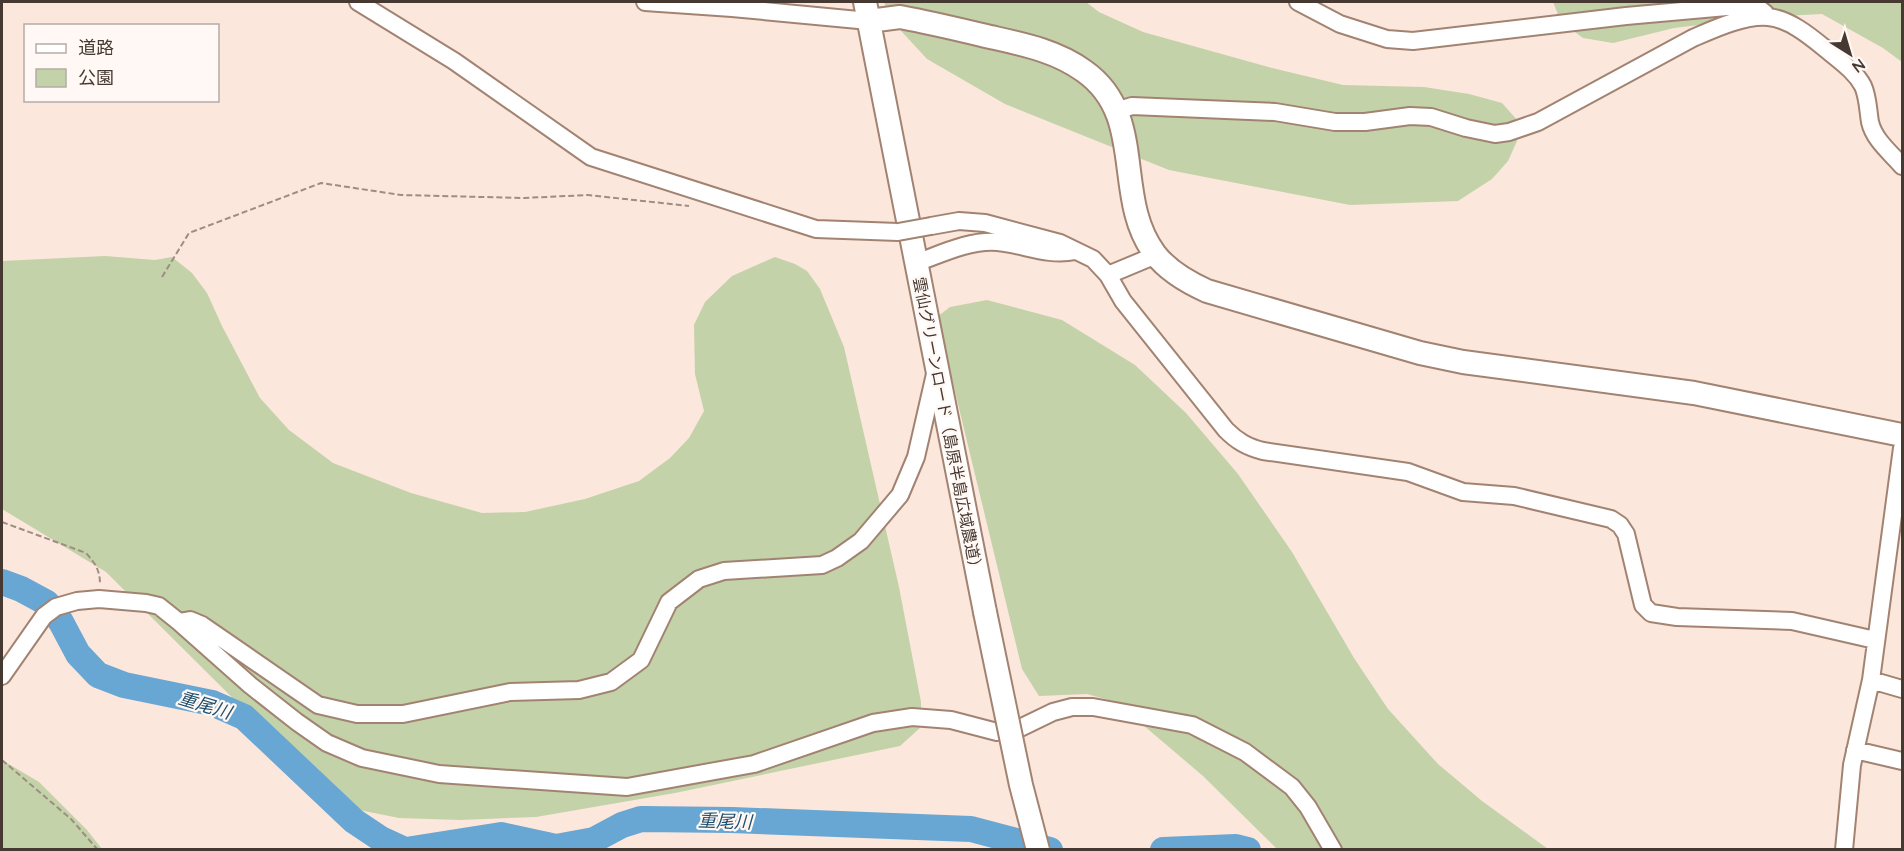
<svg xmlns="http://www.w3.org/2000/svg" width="1904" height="851" font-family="Quicksand,'Noto Sans JP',sans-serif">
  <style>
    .green { fill: #c3d2a8 }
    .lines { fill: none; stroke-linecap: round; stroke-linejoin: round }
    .river { stroke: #68a6d3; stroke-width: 26 }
    .street-casing { stroke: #a28372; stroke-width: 20 }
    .secondary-casing { stroke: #a28372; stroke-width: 26 }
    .path { stroke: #9e8d83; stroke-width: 2; stroke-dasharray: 6 3; stroke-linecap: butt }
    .street { stroke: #fff; stroke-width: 16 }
    .secondary { stroke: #fff; stroke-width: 22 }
    .street-bridge-casing { stroke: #a28372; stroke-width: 20; stroke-linecap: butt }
    .secondary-bridge-casing { stroke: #a28372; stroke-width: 26; stroke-linecap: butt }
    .street-bridge { stroke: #fff; stroke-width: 16 }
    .secondary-bridge { stroke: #fff; stroke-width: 22 }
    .labels { text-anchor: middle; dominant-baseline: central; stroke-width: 4.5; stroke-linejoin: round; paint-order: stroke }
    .street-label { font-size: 16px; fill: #463931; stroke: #fff8f4 }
    .water-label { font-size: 18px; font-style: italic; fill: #20506f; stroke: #fff8f4 }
  </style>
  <rect width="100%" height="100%" fill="#fce7dc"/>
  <!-- green -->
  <path class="green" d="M884,2H1086L1099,12L1143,32L1272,68L1343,85L1424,87L1469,94L1502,103L1518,121L1517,141L1508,161L1492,179L1458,201L1350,205L1169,170L1005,104L927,59L891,20Z
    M1553,2H1902V62L1883,48L1822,14L1765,17L1674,28L1613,43L1583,38L1561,22Z
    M105,256L155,260L172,257L192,273L207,293L222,326L260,398L289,430L333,463L411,493L482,513L525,512L585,499L639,481L670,458L689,438L704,411L695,374L694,325L705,302L732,276L775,257L795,264L807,271L820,289L844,347L899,587L921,702V727L900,746L675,793L536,817L460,820L399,818L359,810L315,780L106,572L2,509V261Z
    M987,300L1062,320L1135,365L1186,413L1238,474L1292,552L1354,658L1388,709L1438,764L1482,801L1548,849H1277L1203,776L1116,702L1087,694L1039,696L1022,669L937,317L950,307Z
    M2,760L39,782L87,830L102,849H2Z"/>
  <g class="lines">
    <!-- river -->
    <path class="river" d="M2,582L21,589L47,603L61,622L78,654L98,675L124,685L212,703L244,717L354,821L381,839L405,850
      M406,850L501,835L556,847L594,840L622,825L641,819L732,820L971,829L1050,850
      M1163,850L1236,847L1248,850"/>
    <defs>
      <path id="street" d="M358,2L454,61L591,157L816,229L898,232
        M645,2L732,8L869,21
        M1298,2L1340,24L1387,39L1413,41L1626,16L1749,5C1757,8 1763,9 1768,17
        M1116,111L1132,106L1275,112L1335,122H1365L1410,116L1431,117L1466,128L1495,134L1509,132L1538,122L1693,38C1714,29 1744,15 1768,17C1790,19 1811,37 1827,50C1840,61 1855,71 1863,86C1868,97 1868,110 1870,122C1874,140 1891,153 1902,166
        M931,226L959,221L985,223L1060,243L1093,259L1108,275L1123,301L1226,430C1237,441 1247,447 1263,451L1408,472L1463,492L1514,496L1611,519L1620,525L1626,534L1643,605L1651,613L1677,617L1792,621L1875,640
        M916,263C941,254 969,240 997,242C1023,244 1048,257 1075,251
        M1108,275L1156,255
        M179,622L190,620L202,625L318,705L357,714H403L510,692L579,690L611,682L641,660L669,602L699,579L724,571L822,565L837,558L861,541L900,495L916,457L935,374
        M2,676L44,616L56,607L77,601L99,599L146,603L159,606L179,622L250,685L297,722L327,743L362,758L439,774L627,787L754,764L873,723L912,717L951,720L997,732L1020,728L1053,712L1072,707H1093L1192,725L1245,752L1292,787L1308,807L1333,850
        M1871,680L1902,689
        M1855,750L1902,761
        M1844,850L1852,765L1871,680L1902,448"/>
      <path id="secondary" d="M865,2L985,612
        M869,21L900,17L910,19C936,24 961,30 986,36C1021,44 1055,50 1084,71C1148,116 1112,197 1155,254C1168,271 1187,282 1207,291L1420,353L1463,362L1694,393L1902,435"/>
    </defs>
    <!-- street casing -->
    <use href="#street" class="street-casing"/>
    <!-- secondary casing -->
    <use href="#secondary" class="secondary-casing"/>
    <!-- path -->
    <path class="path" d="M162,277L189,233L321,183L401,195L524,198L588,195L689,206
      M2,522L86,553C95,563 100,570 100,584
      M2,760L71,819L98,850"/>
    <!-- street -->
    <use href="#street" class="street"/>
    <!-- secondary -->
    <use href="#secondary" class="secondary"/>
    <defs>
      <path id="street-bridge" d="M898,232L931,226"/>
      <path id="secondary-bridge" d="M985,612L1021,785L1038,850"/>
    </defs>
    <!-- street-bridge casing -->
    <use href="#street-bridge" class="street-bridge-casing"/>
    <!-- secondary-bridge casing -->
    <use href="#secondary-bridge" class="secondary-bridge-casing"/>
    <!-- street-bridge -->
    <use href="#street-bridge" class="street-bridge"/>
    <!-- secondary-bridge -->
    <use href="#secondary-bridge" class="secondary-bridge"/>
  </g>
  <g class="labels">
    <!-- street labels -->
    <g class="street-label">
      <text transform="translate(948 426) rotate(79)">雲仙グリーンロード（島原半島広域農道）</text>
    </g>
    <!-- water labels -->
    <g class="water-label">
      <text transform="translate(205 705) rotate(17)">重尾川</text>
      <text transform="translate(725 821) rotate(2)">重尾川</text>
    </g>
  </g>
  <!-- border -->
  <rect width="1904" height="851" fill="none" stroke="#463931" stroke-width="6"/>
  <!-- legend -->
  <rect x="24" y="24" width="195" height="78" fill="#fff8f4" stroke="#b5aca6" stroke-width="1.5"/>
  <rect x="36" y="44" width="30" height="9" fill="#ffffff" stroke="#b5aca6" stroke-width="1.5"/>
  <text x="78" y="54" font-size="18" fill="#463931">道路</text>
  <rect x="36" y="69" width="30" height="18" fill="#c3d2a8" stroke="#b5aca6" stroke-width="1.5"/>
  <text x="78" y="84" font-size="18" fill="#463931">公園</text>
  <!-- north arrow -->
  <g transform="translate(1850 54) rotate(143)" stroke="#fff8f4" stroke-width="4.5" paint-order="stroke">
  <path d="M0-4.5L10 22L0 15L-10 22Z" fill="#463931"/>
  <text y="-9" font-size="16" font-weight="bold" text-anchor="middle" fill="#463931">N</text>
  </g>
</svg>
